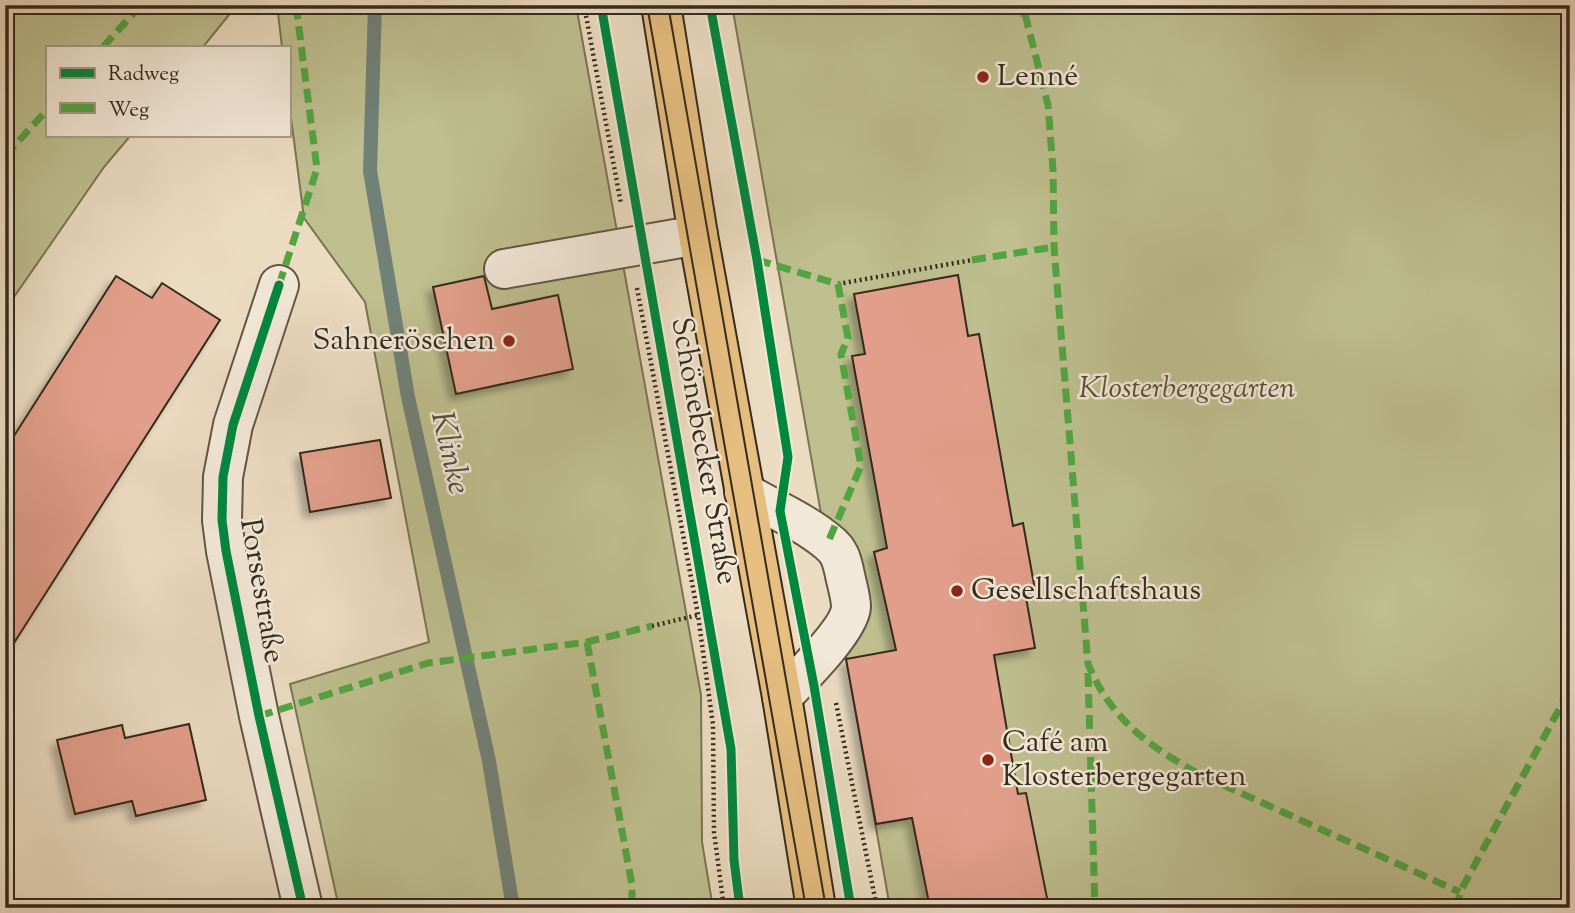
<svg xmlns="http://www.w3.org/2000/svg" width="1575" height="913" font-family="'Sorts Mill Goudy',serif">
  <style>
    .green { fill: #bebe8e; stroke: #7a7455; stroke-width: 2 }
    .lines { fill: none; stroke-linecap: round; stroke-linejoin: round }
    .stream { stroke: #718178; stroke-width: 14 }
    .building { fill: #e19e8a; stroke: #362a1c; stroke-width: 2; filter: url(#shadow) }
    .minor-casing { stroke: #635645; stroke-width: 42 }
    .major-casing { stroke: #362a1c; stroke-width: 42 }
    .path { stroke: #362a1c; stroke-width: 4.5; stroke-dasharray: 2 3.5; stroke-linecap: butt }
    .minor { stroke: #f2e8d7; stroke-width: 38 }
    .major { stroke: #e6be80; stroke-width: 38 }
    .tram { stroke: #362a1c; stroke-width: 2 }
    .quiet { stroke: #53a441; stroke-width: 7; stroke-dasharray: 14 7; stroke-linecap: butt }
    .cycleway-casing { stroke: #f2e8d7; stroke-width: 13 }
    .cycleway { stroke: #00873e; stroke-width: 9 }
    .poi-dot { fill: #8f2418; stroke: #f2e8d7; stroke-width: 2.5 }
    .labels { text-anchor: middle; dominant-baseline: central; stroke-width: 5; stroke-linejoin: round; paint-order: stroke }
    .poi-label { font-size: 30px; fill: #362a1c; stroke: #f2e8d7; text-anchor: start }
    .park-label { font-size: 30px; font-style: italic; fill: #584f38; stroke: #f2e8d7 }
    .street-label { font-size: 30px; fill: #362a1c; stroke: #f2e8d7 }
    .water-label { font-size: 32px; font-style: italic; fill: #4e4e42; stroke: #f2e8d7 }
  </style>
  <defs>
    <filter id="shadow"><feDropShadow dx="-6" dy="6" stdDeviation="3.5" flood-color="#0004"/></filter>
  </defs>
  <rect width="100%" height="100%" fill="#ebdbc1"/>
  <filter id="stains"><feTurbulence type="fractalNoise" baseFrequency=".00286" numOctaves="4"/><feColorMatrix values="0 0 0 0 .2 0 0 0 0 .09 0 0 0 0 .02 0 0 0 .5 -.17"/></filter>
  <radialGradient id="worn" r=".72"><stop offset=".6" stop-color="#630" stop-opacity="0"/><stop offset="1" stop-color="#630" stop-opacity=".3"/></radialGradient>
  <!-- green -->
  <path class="green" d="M5,5H237L203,47H47V135H131L104,167L5,310Z
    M277,5H576L701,695L702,842L713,908H339L290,684L429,642L365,302L304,218L289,102V47H282Z
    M732,5H1570V908H890Z"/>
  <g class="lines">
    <!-- stream -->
    <path class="stream" d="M375,5L370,171L408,397L489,761L513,908"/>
  </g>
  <!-- building -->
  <path class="building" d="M958,275L968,336L979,334L1013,526L1023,523L1035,590L1025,592L1035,648L994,655L1018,794L1026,793L1049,908H930L912,818L876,824L846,659L896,650L874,552L887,548L852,356L865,354L854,294Z
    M116,276L152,298L162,283L220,320L5,657V450Z
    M484,276L492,309L558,295L573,369L456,394L433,287Z
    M380,440L391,498L310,512L300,453Z
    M189,724L206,800L136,816L132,801L75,814L57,740L122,725L125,738Z"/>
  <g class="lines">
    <defs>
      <path id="minor" d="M504,269L698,235
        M279,285L233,425L223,477L222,520L226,551L259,716L303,908
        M744,492C772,509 803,521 828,542C840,551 842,561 845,575C847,585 851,597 851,607C850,629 798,680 782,697"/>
      <path id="major" d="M661,5L698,235L782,697L816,908"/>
    </defs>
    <!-- minor casing -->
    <use href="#minor" class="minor-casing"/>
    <!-- major casing -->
    <use href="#major" class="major-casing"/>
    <!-- path -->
    <path class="path" d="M584,5L621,204
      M838,284L972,260
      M637,288L698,615L713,725L714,832L724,908
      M788,457L790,467
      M652,626L698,615
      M836,703L877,908"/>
    <!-- minor -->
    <use href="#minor" class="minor"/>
    <!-- major -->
    <use href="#major" class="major"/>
    <!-- tram -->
    <path class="tram" d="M647,5L806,908
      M668,5L826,908"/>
    <!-- quiet -->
    <path class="quiet" d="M980,5L1025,14L1037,5
      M1025,14L1048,105L1053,170L1054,247L1088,664C1111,720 1151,748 1203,776L1460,892
      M103,47L141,5
      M5,156L47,110
      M757,260L838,284L848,338L841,354L861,466L828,542
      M972,260L1054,247
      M279,285L317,169L296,5
      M587,642L632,885V908
      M1088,673L1095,908
      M259,716L428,663L587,642L652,626
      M1457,908L1460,892L1570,689"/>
    <defs>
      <path id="cycleway" d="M601,5L731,749L734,860L740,908
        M710,5L757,260L788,457L780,511L814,686L851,908
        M279,285L233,425L223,477L222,520L226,551L259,716L303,908"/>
    </defs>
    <!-- cycleway casing -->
    <use href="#cycleway" class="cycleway-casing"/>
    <!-- cycleway -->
    <use href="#cycleway" class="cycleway"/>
  </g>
  <!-- markers -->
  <g class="poi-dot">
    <circle cx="983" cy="77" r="7"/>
    <circle cx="509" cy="341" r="7"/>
    <circle cx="957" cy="591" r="7"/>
    <circle cx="988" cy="760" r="7"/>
  </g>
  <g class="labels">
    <!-- poi labels -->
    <g class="poi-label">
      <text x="997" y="77">Lenné</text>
      <text x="495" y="341" text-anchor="end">Sahneröschen</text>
      <text x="971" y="591">Gesellschaftshaus</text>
      <text x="1002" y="743">Café am<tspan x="1002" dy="34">Klosterbergegarten</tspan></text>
    </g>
    <!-- park labels -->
    <g class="park-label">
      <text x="1187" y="389">Klosterbergegarten</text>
    </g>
    <!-- street labels -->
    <g class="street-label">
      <text transform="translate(703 451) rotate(80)">Schönebecker Straße</text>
      <text transform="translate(261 591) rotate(80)">Porsestraße</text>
    </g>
    <!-- water labels -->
    <g class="water-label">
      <text transform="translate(449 453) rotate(77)">Klinke</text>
    </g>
  </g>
  <!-- margin -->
  <rect width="1575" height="913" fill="none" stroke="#ebdbc1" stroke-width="28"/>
  <rect x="7" y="7" width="1561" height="899" fill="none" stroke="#362a1c" stroke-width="3.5"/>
  <rect x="14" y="14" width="1547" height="885" fill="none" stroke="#362a1c" stroke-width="2"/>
  <!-- legend -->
  <rect x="46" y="46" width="245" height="91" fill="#f2e8d7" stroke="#a79c8c" stroke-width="2"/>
  <rect x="60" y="68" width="35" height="10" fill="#00873e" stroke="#a79c8c" stroke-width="2"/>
  <text x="108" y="80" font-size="21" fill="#362a1c">Radweg</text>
  <rect x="60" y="103" width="35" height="10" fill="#53a441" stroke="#a79c8c" stroke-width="2"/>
  <text x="108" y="116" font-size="21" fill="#362a1c">Weg</text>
  <rect width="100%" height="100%" filter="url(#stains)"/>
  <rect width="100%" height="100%" fill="url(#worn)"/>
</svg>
